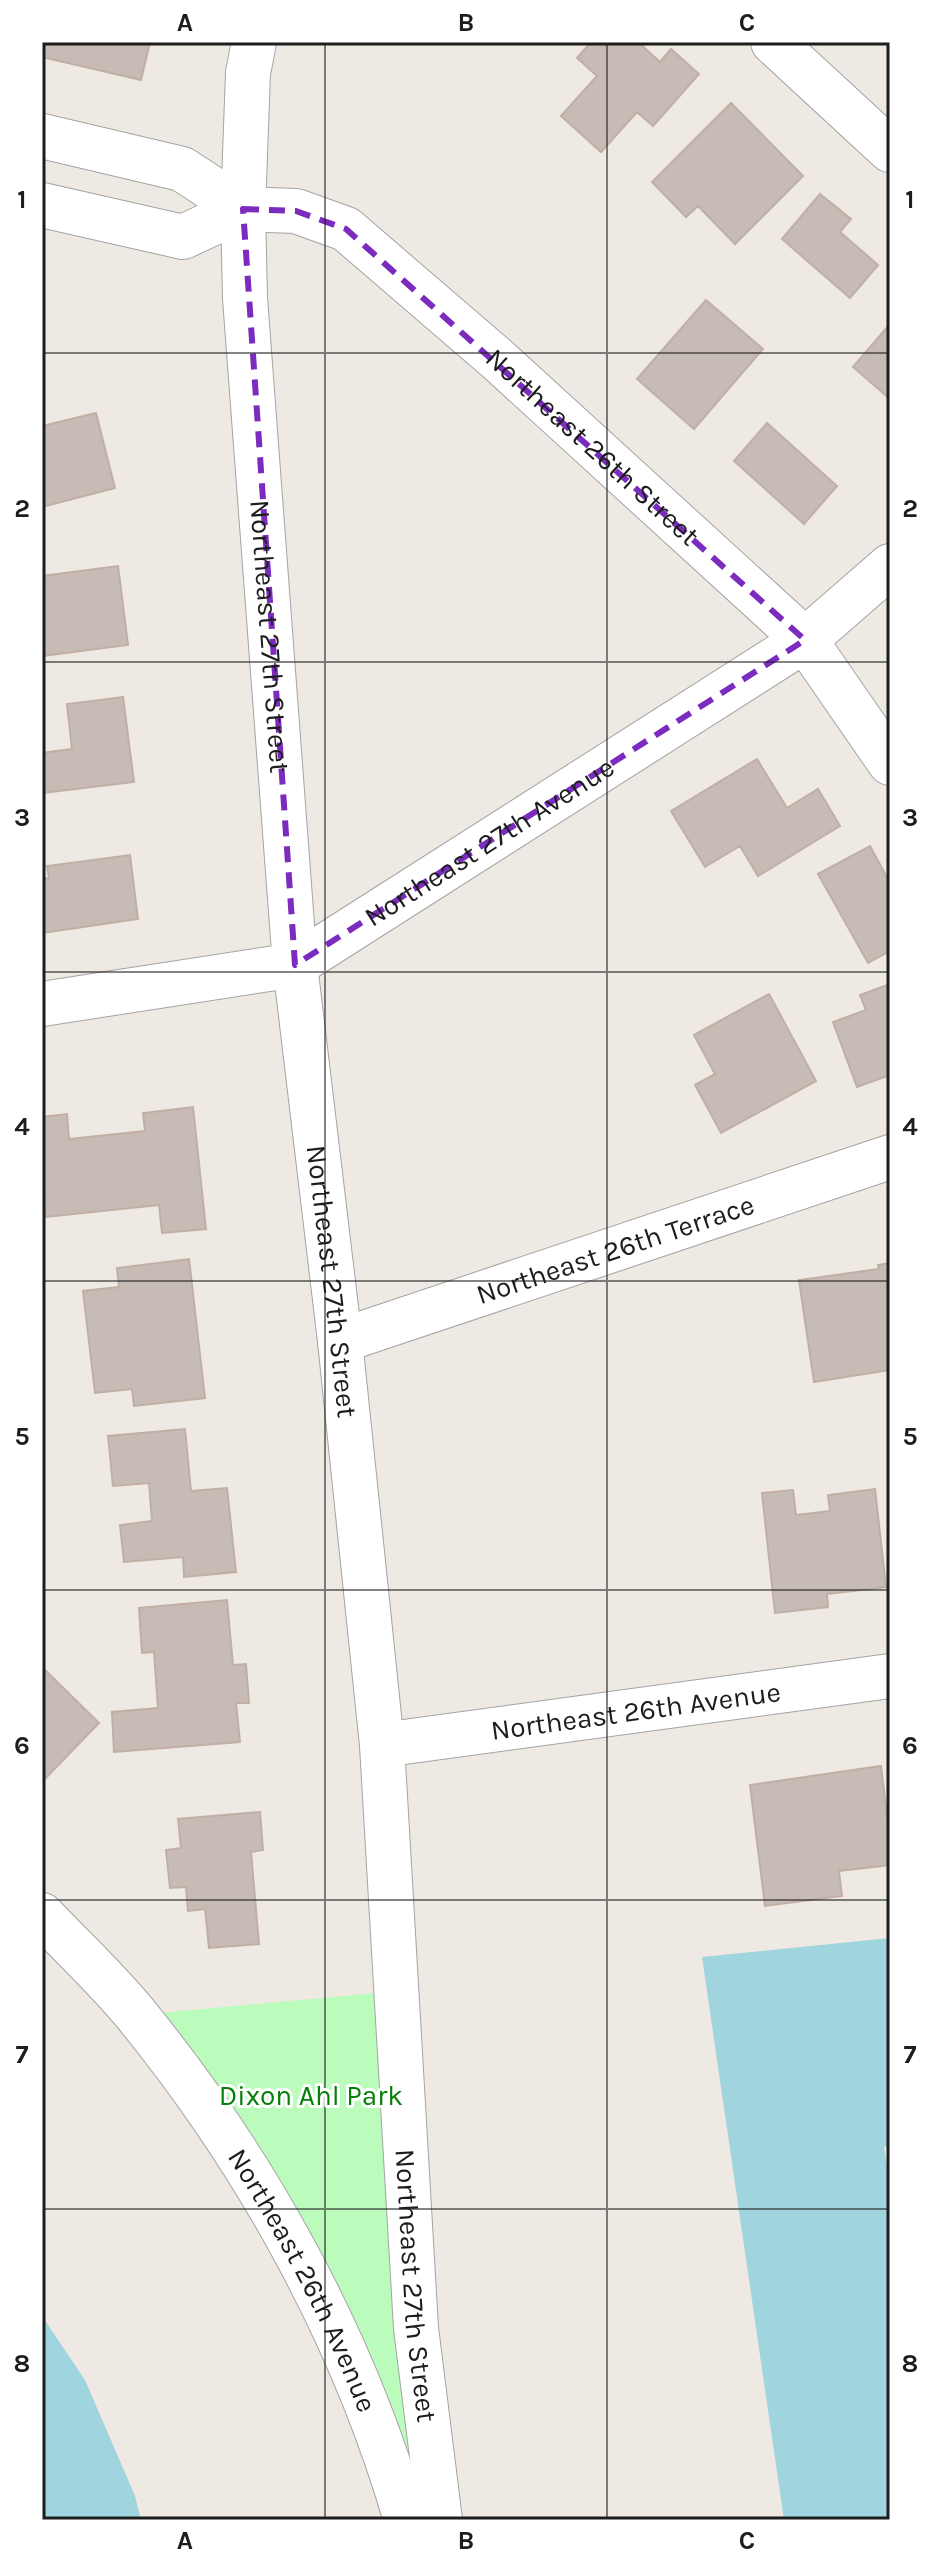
<svg xmlns="http://www.w3.org/2000/svg" width="932" height="2562" font-family="Karla,sans-serif">
  <style>
    .park { fill: #bbfcbd }
    .water { fill: #a0d4de }
    .building { fill: #c6bbb5; stroke: #c1afa3; stroke-width: 2 }
    .lines { fill: none; stroke-linecap: round; stroke-linejoin: round }
    .street-casing { stroke: #a4a4a4; stroke-width: 46 }
    .street { stroke: #fff; stroke-width: 44 }
    .marked { fill: none; stroke: #7b2cbf; stroke-width: 6; stroke-dasharray: 16 10; stroke-linejoin: round }
    .grid { fill: none; stroke: #1d1d1d; stroke-width: 2; stroke-opacity: 0.55 }
    .labels { text-anchor: middle; dominant-baseline: central; stroke-width: 6; stroke-linejoin: round; paint-order: stroke }
    .street-label { font-size: 28px; fill: #1d1d1d; stroke: #fff }
    .park-label { font-size: 28px; fill: #067f09; stroke: #fff }
    .neatline { fill: none; stroke: #1d1d1d; stroke-width: 3 }
    .grid-label { font-size: 26px; text-anchor: middle; font-weight: bold; fill: #1d1d1d }
  </style>
  <rect width="100%" height="100%" fill="#eee9e2"/>
  <!-- park -->
  <path class="park" d="M397,1991L438,2506L392,2473L339,2340L137,2015Z"/>
  <!-- water -->
  <path class="water" d="M890,1938V2146L884,2147L890,2186V2520H784L702,1957Z
    M42,2316L85,2380L135,2496L141,2520H42Z"/>
  <!-- building -->
  <path class="building" d="M43,42H150L141,80L42,57Z
    M591,42H638L660,62L671,49L699,74L653,126L637,112L601,152L561,116L597,76L577,58Z
    M731,103L803,176L735,244L698,206L686,217L652,182Z
    M820,194L851,219L840,232L878,265L850,298L782,239Z
    M706,300L763,349L694,429L637,379Z
    M890,324V399L853,367Z
    M96,413L115,488L42,507V426Z
    M767,423L837,486L804,524L734,461Z
    M118,566L128,645L42,656V576Z
    M123,697L134,782L42,793V753L72,749L67,704Z
    M757,759L787,808L818,789L840,826L758,876L740,846L705,867L671,811Z
    M870,846L890,883V951L868,963L818,874Z
    M130,855L138,919L42,933V879L49,878L47,866Z
    M890,984V1075L857,1087L833,1022L866,1010L860,995Z
    M769,994L816,1081L721,1133L695,1085L715,1074L694,1035Z
    M193,1107L206,1229L162,1233L159,1205L46,1217L42,1180V1117L67,1114L69,1139L145,1131L143,1113Z
    M189,1259L205,1398L134,1406L132,1389L95,1393L83,1291L119,1287L117,1268Z
    M890,1263V1370L814,1382L799,1280L879,1269L878,1265Z
    M185,1429L191,1491L227,1488L236,1572L184,1577L183,1557L124,1562L120,1525L152,1521L149,1483L113,1486L108,1436Z
    M875,1489L886,1587L827,1594L828,1607L775,1613L762,1493L793,1490L796,1515L830,1511L828,1495Z
    M227,1600L233,1665L246,1664L249,1703H236L240,1742L114,1752L112,1712L158,1708L154,1652L142,1653L139,1608Z
    M42,1667L99,1723L42,1782Z
    M881,1766L890,1840V1865L839,1871L842,1896L765,1906L750,1785Z
    M260,1812L263,1850L251,1852L259,1944L209,1948L205,1909L188,1911L186,1887L170,1888L166,1850L181,1848L178,1819Z"/>
  <g class="lines">
    <defs>
      <g id="street">
        <path id="s1" d="M254,42L248,73L243,209L245,298L295,965L340,1341L382,1745L416,2328L440,2520"/>
        <path d="M773,42L890,150"/>
        <path d="M42,136L182,169L243,209"/>
        <path id="s2" d="M42,205L183,237L243,209L296,211L346,229L496,358L805,640L890,763"/>
        <path id="s3" d="M42,1004L295,965L805,640L890,566"/>
        <path id="s4" d="M340,1341L890,1157"/>
        <path id="s5" d="M382,1745L890,1676"/>
        <path id="s6" d="M42,1915C74,1949 109,1981 138,2017C258,2165 353,2337 406,2520"/>
      </g>
    </defs>
    <!-- street casing -->
    <use href="#street" class="street-casing"/>
    <!-- street -->
    <use href="#street" class="street"/>
  </g>
  <!-- marked area -->
  <path class="marked" d="M243,209L296,211L346,229L805,640L295,965Z"/>
  <!-- grid -->
  <path class="grid" d="M325,42V2520M607,42V2520M42,353H890M42,662H890M42,972H890M42,1281H890M42,1590H890M42,1900H890M42,2209H890"/>
  <g class="labels">
    <!-- street labels -->
    <g class="street-label">
      <text stroke="none"><textPath href="#s2" startOffset="646">Northeast 26th Street</textPath></text>
      <text stroke="none"><textPath href="#s1" startOffset="596">Northeast 27th Street</textPath></text>
      <text stroke="none"><textPath href="#s3" startOffset="486">Northeast 27th Avenue</textPath></text>
      <text stroke="none"><textPath href="#s4" startOffset="290">Northeast 26th Terrace</textPath></text>
      <text stroke="none"><textPath href="#s1" startOffset="1244">Northeast 27th Street</textPath></text>
      <text stroke="none"><textPath href="#s5" startOffset="256">Northeast 26th Avenue</textPath></text>
      <text stroke="none"><textPath href="#s6" startOffset="452">Northeast 26th Avenue</textPath></text>
      <text stroke="none"><textPath href="#s1" startOffset="2252">Northeast 27th Street</textPath></text>
    </g>
    <!-- park labels -->
    <g class="park-label">
      <text x="311" y="2095">Dixon Ahl Park</text>
    </g>
  </g>
  <!-- border -->
  <rect width="932" height="2562" fill="none" stroke="#ffffff" stroke-width="88"/>
  <rect x="44" y="44" width="844" height="2474" class="neatline"/>
  <g class="grid-label">
    <text x="185" y="31">A</text>
    <text x="466" y="31">B</text>
    <text x="747" y="31">C</text>
    <text x="22" y="208">1</text>
    <text x="910" y="208">1</text>
    <text x="22" y="517">2</text>
    <text x="910" y="517">2</text>
    <text x="22" y="826">3</text>
    <text x="910" y="826">3</text>
    <text x="22" y="1135">4</text>
    <text x="910" y="1135">4</text>
    <text x="22" y="1445">5</text>
    <text x="910" y="1445">5</text>
    <text x="22" y="1754">6</text>
    <text x="910" y="1754">6</text>
    <text x="22" y="2063">7</text>
    <text x="910" y="2063">7</text>
    <text x="22" y="2372">8</text>
    <text x="910" y="2372">8</text>
    <text x="185" y="2549">A</text>
    <text x="466" y="2549">B</text>
    <text x="747" y="2549">C</text>
  </g>
</svg>
